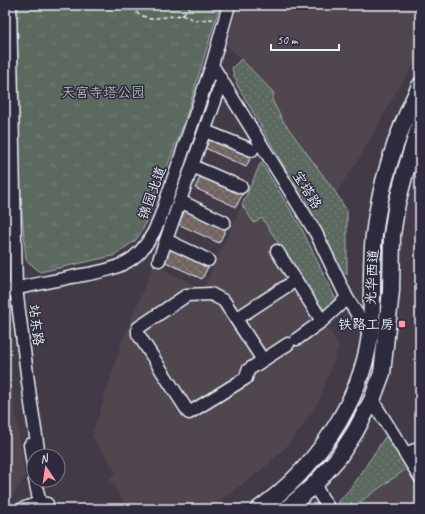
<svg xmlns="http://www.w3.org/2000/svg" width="425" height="514" font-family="Caveat,'LXGW WenKai TC',sans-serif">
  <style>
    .built { fill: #50474e }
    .grass { fill: url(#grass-tufts); stroke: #a2adac }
    .garden { fill: url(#garden-dots); stroke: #a2adac }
    .building { fill: url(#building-cross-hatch); stroke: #e8f1f8 }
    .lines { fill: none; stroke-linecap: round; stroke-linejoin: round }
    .minor-casing { stroke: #e8f1f8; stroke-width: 15 }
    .major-casing { stroke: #e8f1f8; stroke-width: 19 }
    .path { stroke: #e8f1f8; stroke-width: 1.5; stroke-dasharray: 4 3; stroke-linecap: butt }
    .minor { stroke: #2f2a3d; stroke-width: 12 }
    .major { stroke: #2f2a3d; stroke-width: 16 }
    .poi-dot { fill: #ff9aa2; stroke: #2f2a3d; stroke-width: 1.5 }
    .labels { text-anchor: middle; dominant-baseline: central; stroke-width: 3; stroke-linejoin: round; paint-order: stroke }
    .park-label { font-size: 14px; fill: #b0bbbb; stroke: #2f2a3d }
    .street-label { font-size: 14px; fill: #e8f1f8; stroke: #2f2a3d }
    .poi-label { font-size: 14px; fill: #e8f1f8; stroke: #2f2a3d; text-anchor: end }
  </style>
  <defs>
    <pattern id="grass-tufts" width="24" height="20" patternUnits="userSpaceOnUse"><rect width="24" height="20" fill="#5b695f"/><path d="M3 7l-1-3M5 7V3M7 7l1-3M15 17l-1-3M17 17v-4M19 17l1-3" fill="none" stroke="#737f77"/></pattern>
    <pattern id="garden-dots" width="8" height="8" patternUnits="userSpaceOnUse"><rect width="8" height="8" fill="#5b695f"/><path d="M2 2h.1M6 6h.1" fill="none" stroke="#737f77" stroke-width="1.8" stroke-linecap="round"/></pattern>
    <pattern id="building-cross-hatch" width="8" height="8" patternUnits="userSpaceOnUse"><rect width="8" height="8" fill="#70625f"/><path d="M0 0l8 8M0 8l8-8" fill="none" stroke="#847977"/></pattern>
  </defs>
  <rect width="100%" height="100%" fill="#423b47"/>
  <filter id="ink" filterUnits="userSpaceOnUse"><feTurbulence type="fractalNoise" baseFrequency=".025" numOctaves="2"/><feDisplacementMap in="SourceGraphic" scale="8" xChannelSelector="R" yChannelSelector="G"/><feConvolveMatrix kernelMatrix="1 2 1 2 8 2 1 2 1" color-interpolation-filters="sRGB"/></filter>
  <g filter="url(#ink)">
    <!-- built -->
    <path class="built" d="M238,5H420V55L395,94L357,162L336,193L283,121L272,100L274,93L227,45Z
      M242,205L253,223L262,218L279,245L276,246L339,345L328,377L318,402L302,427L287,446L266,466L209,509H128L109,478L117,473L92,436L122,342L154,264L203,290Z
      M5,338L25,477L12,497L5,499Z
      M409,467L420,485V509H350Z"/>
    <!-- grass -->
    <path class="grass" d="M18,5H220L185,120L143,229L136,240L113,256L40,272L26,260L18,165L15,99Z"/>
    <!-- garden -->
    <path class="garden" d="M241,59L274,93L272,100L283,121L336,193L347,211V275L340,269L314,218L236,83L237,81L234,76L232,68Z
      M261,162L301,227L335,298L325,310L319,305L315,307L276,246L279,244L262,218L254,223L242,205Z
      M385,437H388L409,467L350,509H339L337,507L339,501L354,484Z"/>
    <!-- building -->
    <path class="building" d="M212,134L253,153L246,167L205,148Z
      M202,174L243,193L236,207L195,188Z
      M185,210L226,229L219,243L178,224Z
      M168,246L209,265L202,279L161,260Z"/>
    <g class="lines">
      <defs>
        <path id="minor" d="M10,5L16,288L30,397L39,456
          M212,65L316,233L347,298L370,334
          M205,131L252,150
          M192,166L241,187
          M180,201L224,222
          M166,240L208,260
          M277,251L322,321
          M159,260L222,81
          M5,291C27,286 49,282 72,277C92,273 115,271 133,258C146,248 153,235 159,221L212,65L229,5
          M236,319L296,280
          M297,339L322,321L347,298
          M263,360L224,301L211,294L187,295L138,328V334L189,413L246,378L248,370L288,344
          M372,400L420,477
          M30,445L34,471
          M405,454L420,448
          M35,480L41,509
          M314,485L329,509
          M22,509L39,503L47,504L44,509"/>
        <path id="major" d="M259,509C314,470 361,403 370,335C374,302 370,268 374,235C380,183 397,133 420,86
          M287,509L314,485L338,458L355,432L372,400L382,373L391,291L392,235L397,203L405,173L420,125"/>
      </defs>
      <!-- minor casing -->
      <use href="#minor" class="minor-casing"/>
      <!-- major casing -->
      <use href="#major" class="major-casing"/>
      <!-- path -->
      <path class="path" d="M133,6L138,14L150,19L182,15L192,5
        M182,15L195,20L214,19"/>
      <!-- minor -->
      <use href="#minor" class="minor"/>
      <!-- major -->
      <use href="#major" class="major"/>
    </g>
  </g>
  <!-- markers -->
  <rect class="poi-dot" x="398" y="320" width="8" height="8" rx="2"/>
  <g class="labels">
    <!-- park labels -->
    <g class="park-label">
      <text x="103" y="92">天宫寺塔公园</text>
    </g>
    <!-- street labels -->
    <g class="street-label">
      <text transform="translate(307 190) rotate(58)">宝塔路</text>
      <text transform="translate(152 193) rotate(-70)">锦园北道</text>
      <text transform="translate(372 277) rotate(-87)">光华西道</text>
      <text transform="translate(36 325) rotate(83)">站东路</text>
    </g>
    <!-- poi labels -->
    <g class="poi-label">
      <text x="394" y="324">铁路工房</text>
    </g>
  </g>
  <!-- margin -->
  <rect width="425" height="514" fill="none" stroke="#2f2a3d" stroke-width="20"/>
  <rect x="10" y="10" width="405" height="494" fill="none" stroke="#e8f1f8" stroke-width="1.5" filter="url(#ink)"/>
  <!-- north arrow -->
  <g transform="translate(46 468) rotate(347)"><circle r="19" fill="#2f2a3d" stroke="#797a88"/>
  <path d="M0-3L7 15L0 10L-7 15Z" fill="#ff9aa2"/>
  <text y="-6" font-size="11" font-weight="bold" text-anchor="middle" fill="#e8f1f8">N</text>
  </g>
  <!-- scale -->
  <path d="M271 44v6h68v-6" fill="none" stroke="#e8f1f8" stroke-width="2"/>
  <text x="277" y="44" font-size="12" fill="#e8f1f8" stroke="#2f2a3d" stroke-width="3" paint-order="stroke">50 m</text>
</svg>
